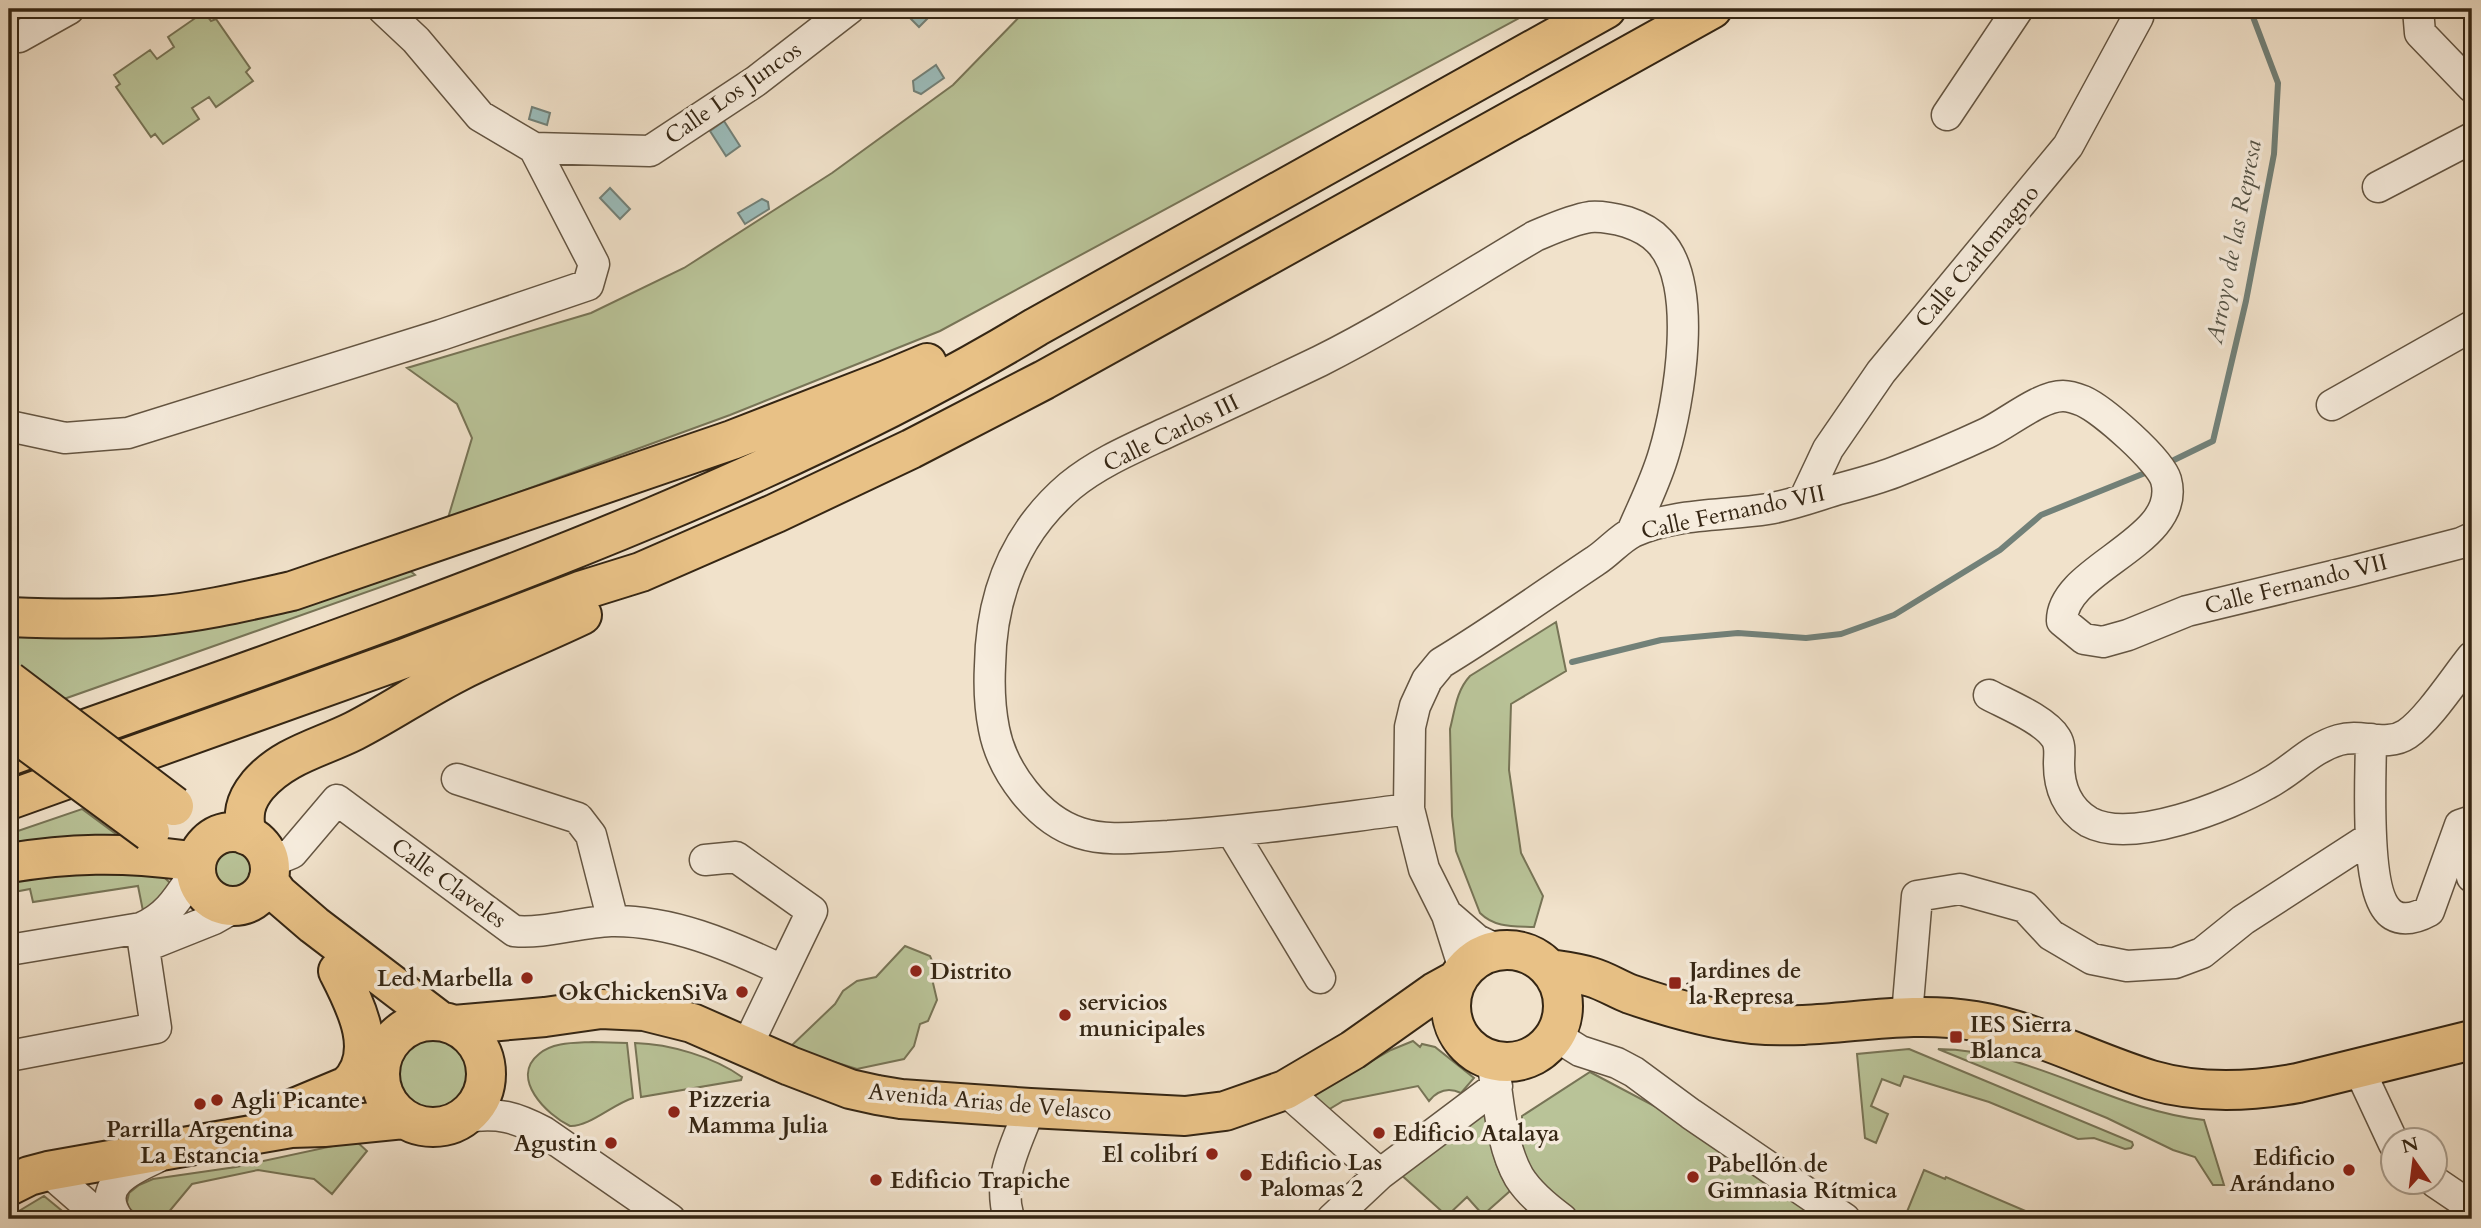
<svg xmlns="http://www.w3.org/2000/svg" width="2481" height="1228" font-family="Cardo,serif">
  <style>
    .green { fill: #b9c398; stroke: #777456; stroke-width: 2 }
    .water { fill: #9bbdbc; stroke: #728179; stroke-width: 2 }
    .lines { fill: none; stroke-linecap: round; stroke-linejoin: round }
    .stream { stroke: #728179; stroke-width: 6 }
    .minor-casing { stroke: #645542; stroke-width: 33 }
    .major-casing { stroke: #352614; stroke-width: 42 }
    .highway-casing { stroke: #352614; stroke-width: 42 }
    .minor { stroke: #f6ecdd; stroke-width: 30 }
    .major { stroke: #e8c186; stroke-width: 38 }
    .highway { stroke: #e8c186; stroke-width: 38 }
    .major-bridge-casing { stroke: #352614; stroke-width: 42; stroke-linecap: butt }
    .major-bridge { stroke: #e8c186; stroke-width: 38 }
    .poi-dot { fill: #8f2418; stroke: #f6ecdd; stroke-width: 2.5 }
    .labels { text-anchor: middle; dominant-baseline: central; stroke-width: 7; stroke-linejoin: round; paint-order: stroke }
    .street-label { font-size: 23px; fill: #352614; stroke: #f6ecdd }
    .poi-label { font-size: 23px; font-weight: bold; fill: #352614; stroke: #f6ecdd; text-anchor: start }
    .water-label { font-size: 24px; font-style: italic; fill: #545346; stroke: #f6ecdd }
  </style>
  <rect width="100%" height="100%" fill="#f1e2cb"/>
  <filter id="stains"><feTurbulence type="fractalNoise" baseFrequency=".00286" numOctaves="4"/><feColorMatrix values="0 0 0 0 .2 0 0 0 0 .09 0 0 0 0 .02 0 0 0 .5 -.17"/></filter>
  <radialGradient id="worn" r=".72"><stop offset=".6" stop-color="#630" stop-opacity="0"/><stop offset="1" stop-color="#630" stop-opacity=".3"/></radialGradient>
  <!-- green -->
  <path class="green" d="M1027,9H1536L940,331L730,415L448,518L472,438L457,404L407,368L591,313L684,268L832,173L953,85Z
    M204,12L211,21L216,19L250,68L246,72L253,81L216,107L209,97L192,108L199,119L163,144L155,134L151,137L116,87L120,84L114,75L150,50L157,59L174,47L168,37Z
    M408,569L415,575L61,700L9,659V633Z
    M1556,622L1566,671L1511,704L1509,770L1521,853L1543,896L1534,927C1514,926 1495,928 1480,913L1456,851L1452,816L1450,729C1455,710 1456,691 1470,676Z
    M82,809L128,843L9,853V834Z
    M210 870a24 24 0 1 1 48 0a24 24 0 1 1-48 0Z
    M160,873L170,883V890L144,916L138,886L33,902L30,889L9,893V875Z
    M905,946L930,956L936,970L933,983L937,1000L928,1021L920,1024L914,1046L904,1059L857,1069L789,1048L835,1004L843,991L857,981L876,977Z
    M395 1072a39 39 0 1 1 78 0a39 39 0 1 1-78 0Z
    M1413,1041L1420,1047L1422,1044L1435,1047L1474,1078L1461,1093C1448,1087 1438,1090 1429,1101L1418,1086L1343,1101L1323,1113L1309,1097L1391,1050Z
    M592,1042L627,1043L633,1098C613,1104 589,1127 570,1126C547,1115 509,1078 539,1054C553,1042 575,1043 592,1042Z
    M635,1043C670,1044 714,1057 742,1077L741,1080L641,1097Z
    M1909,1049L2132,1142L2133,1145L2131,1148L2125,1149L2094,1138L2078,1139L1989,1102L1904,1076L1900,1086L1882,1079L1871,1106L1888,1114L1876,1143L1865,1138L1857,1054Z
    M1938,1049C2032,1050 2111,1110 2204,1120L2224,1185H2213L2195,1157L2173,1150L2107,1118Z
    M1590,1072L1679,1119L1836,1219H1580L1538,1185L1522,1152V1116Z
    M1487,1111C1489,1141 1493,1165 1510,1191L1483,1215L1467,1197L1447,1216L1398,1172Z
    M356,1141L367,1151L332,1194L314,1179L258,1170L192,1184L163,1219H141L129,1208L127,1202L129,1193L139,1185L153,1179L236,1167Z
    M1924,1170L1945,1179L1946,1177L2035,1215V1219H1904Z
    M44,1196L72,1219H9V1217Z"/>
  <!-- water -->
  <path class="water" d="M901,9H923L930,16L919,27Z
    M936,65L944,78L921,94L914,91L913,81Z
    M532,107L550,113L547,125L529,119Z
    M724,121L740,146L726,156L710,131Z
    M610,188L630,209L620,219L600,198Z
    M762,199L768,202L769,209L745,224L738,213Z"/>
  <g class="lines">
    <!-- stream -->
    <path class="stream" d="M2174,460L2213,441L2246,301L2274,154L2278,83L2250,9
      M1572,662L1661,640L1738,633L1806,638L1841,634L1894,615L2000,550L2041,515L2145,473"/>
    <defs>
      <path id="minor" d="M383,9L416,40L480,116L534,148L650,151L756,81L849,9
        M2418,9L2420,33L2472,87
        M19,37L69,9
        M1947,115L2018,9
        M2378,187L2472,138
        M2332,405L2472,326
        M9,426L65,438L128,433L441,335L588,285L594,264L534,148
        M1804,500L1828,449L1881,372L2068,146L2138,17L2132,9
        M1989,695C2008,705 2045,720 2056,738C2061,746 2059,754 2059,764C2059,787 2067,809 2089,822C2132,845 2228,806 2267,784C2292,771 2311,748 2339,740C2362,733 2386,748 2407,734C2428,720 2455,678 2472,657
        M2371,739C2371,774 2363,897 2393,915C2405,922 2418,917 2429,911L2460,825L2472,821
        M457,779L578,818L591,835L613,921
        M1409,809C1329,819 1249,831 1168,836C1139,837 1108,842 1080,833C1038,820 1002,771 994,729C990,709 989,686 990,666C991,594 1015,533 1070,486C1099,462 1136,447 1170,431C1220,408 1270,385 1320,361C1394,324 1464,278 1535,236C1552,229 1571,220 1590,217C1603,216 1616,219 1627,222C1639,226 1650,231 1659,241C1700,282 1679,403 1664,453C1656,481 1643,506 1632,532
        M2460,825L2472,877
        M1232,832L1320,978
        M705,860L736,857L812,911L747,1046
        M270,862L292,853L337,800L514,931C545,934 579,922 611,921C671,920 729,945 782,970
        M1448,915L1477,940L1498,950
        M144,947L214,919L237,906
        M9,950L141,928C169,916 179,896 196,871
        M1464,969L1447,915L1424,869L1409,809L1410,727L1415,706L1427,680L1441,663C1494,631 1544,595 1595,561C1608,553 1619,539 1633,532C1674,513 1724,516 1768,509C1792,505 1816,496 1839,489C1858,484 1877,479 1895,472C1926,460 1957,447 1987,433C2008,423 2040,396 2063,396C2068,396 2078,399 2083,401C2103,410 2160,460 2166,480C2183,542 2061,568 2062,621L2084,639L2103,642L2128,635L2187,611L2353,571L2461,543L2472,538
        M1907,1015L1917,896L1960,889L2025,907L2051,935L2092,959L2127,966L2175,963L2202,953L2243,920L2371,837
        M1556,1036L1580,1051L1617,1063L1634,1072L1691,1114L1845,1219
        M9,1056L156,1028L141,928
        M1492,1061C1499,1098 1500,1144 1519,1177C1529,1193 1547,1208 1562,1219
        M2359,1069L2394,1144
        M1285,1090L1380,1174
        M465,1117C499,1112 515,1117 544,1132L670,1219
        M48,1171L103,1219
        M2435,1182L2472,1207
        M118,1219C95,1185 130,1170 156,1158
        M1009,1219C997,1176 1015,1148 1030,1108
        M1332,1219L1380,1174L1497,1086"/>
      <path id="major" d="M196 869a37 37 0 1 1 74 0a37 37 0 1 1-74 0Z
        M268,880L278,894L314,925L440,1021
        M1451 1006a56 56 0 1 1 112 0a56 56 0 1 1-112 0Z
        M1549,969C1563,971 1578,973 1591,977C1605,981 1617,989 1630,994C1668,1007 1714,1020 1753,1024C1828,1031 1898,1008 1975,1021C2036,1031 2092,1062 2151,1080C2199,1094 2249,1092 2298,1083L2472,1040
        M380 1074a53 53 0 1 1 106 0a53 53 0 1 1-106 0Z
        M454,1025L545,1017L601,1009L644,1011L692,1023L790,1066L850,1089L877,1095L901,1099L1030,1108L1185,1116L1225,1111L1285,1090L1353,1050L1435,992L1455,981
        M268,1119L347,1086C382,1055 355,1004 338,971
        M9,1186L29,1176L48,1171L291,1128L324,1127L404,1119"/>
      <path id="highway" d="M9,617C57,619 105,620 154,616C201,612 247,601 292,591L732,440L884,381L927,363
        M9,756C225,679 443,605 655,516C786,461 914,401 1036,327L1606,9
        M9,800L403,659L580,591L641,572L776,513L911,449L1044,380L1712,9
        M246,835C243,814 244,802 258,785C284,755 320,748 354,731C389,713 421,691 456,673C497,652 540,635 582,615
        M9,863C70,853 121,852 183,860"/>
    </defs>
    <!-- minor casing -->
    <use href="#minor" class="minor-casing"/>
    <!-- major casing -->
    <use href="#major" class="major-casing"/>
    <!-- highway casing -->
    <use href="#highway" class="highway-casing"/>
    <!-- minor -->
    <use href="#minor" class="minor"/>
    <!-- major -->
    <use href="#major" class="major"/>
    <!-- highway -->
    <use href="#highway" class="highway"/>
    <defs>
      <path id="major-bridge" d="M9,681L174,806
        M9,728L150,832"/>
    </defs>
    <!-- major-bridge casing -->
    <use href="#major-bridge" class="major-bridge-casing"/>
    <!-- major-bridge -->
    <use href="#major-bridge" class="major-bridge"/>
  </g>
  <!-- markers -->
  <g class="poi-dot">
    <circle cx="916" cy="971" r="7"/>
    <circle cx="527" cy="978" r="7"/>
    <rect x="1668" y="976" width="14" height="14" rx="3.5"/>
    <circle cx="742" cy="992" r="7"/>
    <circle cx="1065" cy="1015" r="7"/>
    <rect x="1949" y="1030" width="14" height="14" rx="3.5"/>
    <circle cx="217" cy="1100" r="7"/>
    <circle cx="200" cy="1104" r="7"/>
    <circle cx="674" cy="1112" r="7"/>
    <circle cx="1379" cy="1133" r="7"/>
    <circle cx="611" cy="1143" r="7"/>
    <circle cx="1212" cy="1154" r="7"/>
    <circle cx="2349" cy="1170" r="7"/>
    <circle cx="1246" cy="1175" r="7"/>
    <circle cx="1693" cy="1177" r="7"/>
    <circle cx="876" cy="1180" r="7"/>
  </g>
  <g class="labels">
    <!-- street labels -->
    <g class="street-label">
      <text transform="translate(733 93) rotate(-35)">Calle Los Juncos</text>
      <text transform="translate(1977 256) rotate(-50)">Calle Carlomagno</text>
      <text transform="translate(1171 433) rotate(-26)">Calle Carlos III</text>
      <text transform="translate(1733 512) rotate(-12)">Calle Fernando VII</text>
      <text transform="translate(2296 584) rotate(-14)">Calle Fernando VII</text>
      <text transform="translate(449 883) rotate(36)">Calle Claveles</text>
      <text transform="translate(990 1102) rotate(5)">Avenida Arias de Velasco</text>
    </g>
    <!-- poi labels -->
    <g class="poi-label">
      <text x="1689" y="970">Jardines de<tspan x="1689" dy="26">la Represa</tspan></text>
      <text x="930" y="971">Distrito</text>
      <text x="513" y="978" text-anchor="end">Led Marbella</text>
      <text x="728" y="992" text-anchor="end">OkChickenSiVa</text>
      <text x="1079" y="1002">servicios<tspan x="1079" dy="26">municipales</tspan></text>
      <text x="1970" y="1024">IES Sierra<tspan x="1970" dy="26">Blanca</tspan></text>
      <text x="688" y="1099">Pizzeria<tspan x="688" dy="26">Mamma Julia</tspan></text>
      <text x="231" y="1100">Agli Picante</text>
      <text x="200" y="1129" text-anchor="middle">Parrilla Argentina<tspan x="200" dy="26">La Estancia</tspan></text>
      <text x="1393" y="1133">Edificio Atalaya</text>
      <text x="597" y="1143" text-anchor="end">Agustin</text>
      <text x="1198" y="1154" text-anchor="end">El colibrí</text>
      <text x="2335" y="1157" text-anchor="end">Edificio<tspan x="2335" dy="26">Arándano</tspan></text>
      <text x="1260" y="1162">Edificio Las<tspan x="1260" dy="26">Palomas 2</tspan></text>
      <text x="1707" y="1164">Pabellón de<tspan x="1707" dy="26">Gimnasia Rítmica</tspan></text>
      <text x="890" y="1180">Edificio Trapiche</text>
    </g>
    <!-- water labels -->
    <g class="water-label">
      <text transform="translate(2234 242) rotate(-79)">Arroyo de las Represa</text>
    </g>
  </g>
  <!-- margin -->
  <rect width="2481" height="1228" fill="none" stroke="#f1e2cb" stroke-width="35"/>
  <rect x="10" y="10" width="2460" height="1207" fill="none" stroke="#352614" stroke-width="3.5"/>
  <rect x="18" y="18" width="2446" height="1193" fill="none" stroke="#352614" stroke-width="2"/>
  <!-- north arrow -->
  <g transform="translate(2414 1161) rotate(346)"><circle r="33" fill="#f6ecdd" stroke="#a99d8d" stroke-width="2"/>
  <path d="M0-5L12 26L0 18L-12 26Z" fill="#8f2418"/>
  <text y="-10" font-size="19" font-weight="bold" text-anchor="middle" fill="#352614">N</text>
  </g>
  <rect width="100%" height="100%" filter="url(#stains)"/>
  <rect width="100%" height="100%" fill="url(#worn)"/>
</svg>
